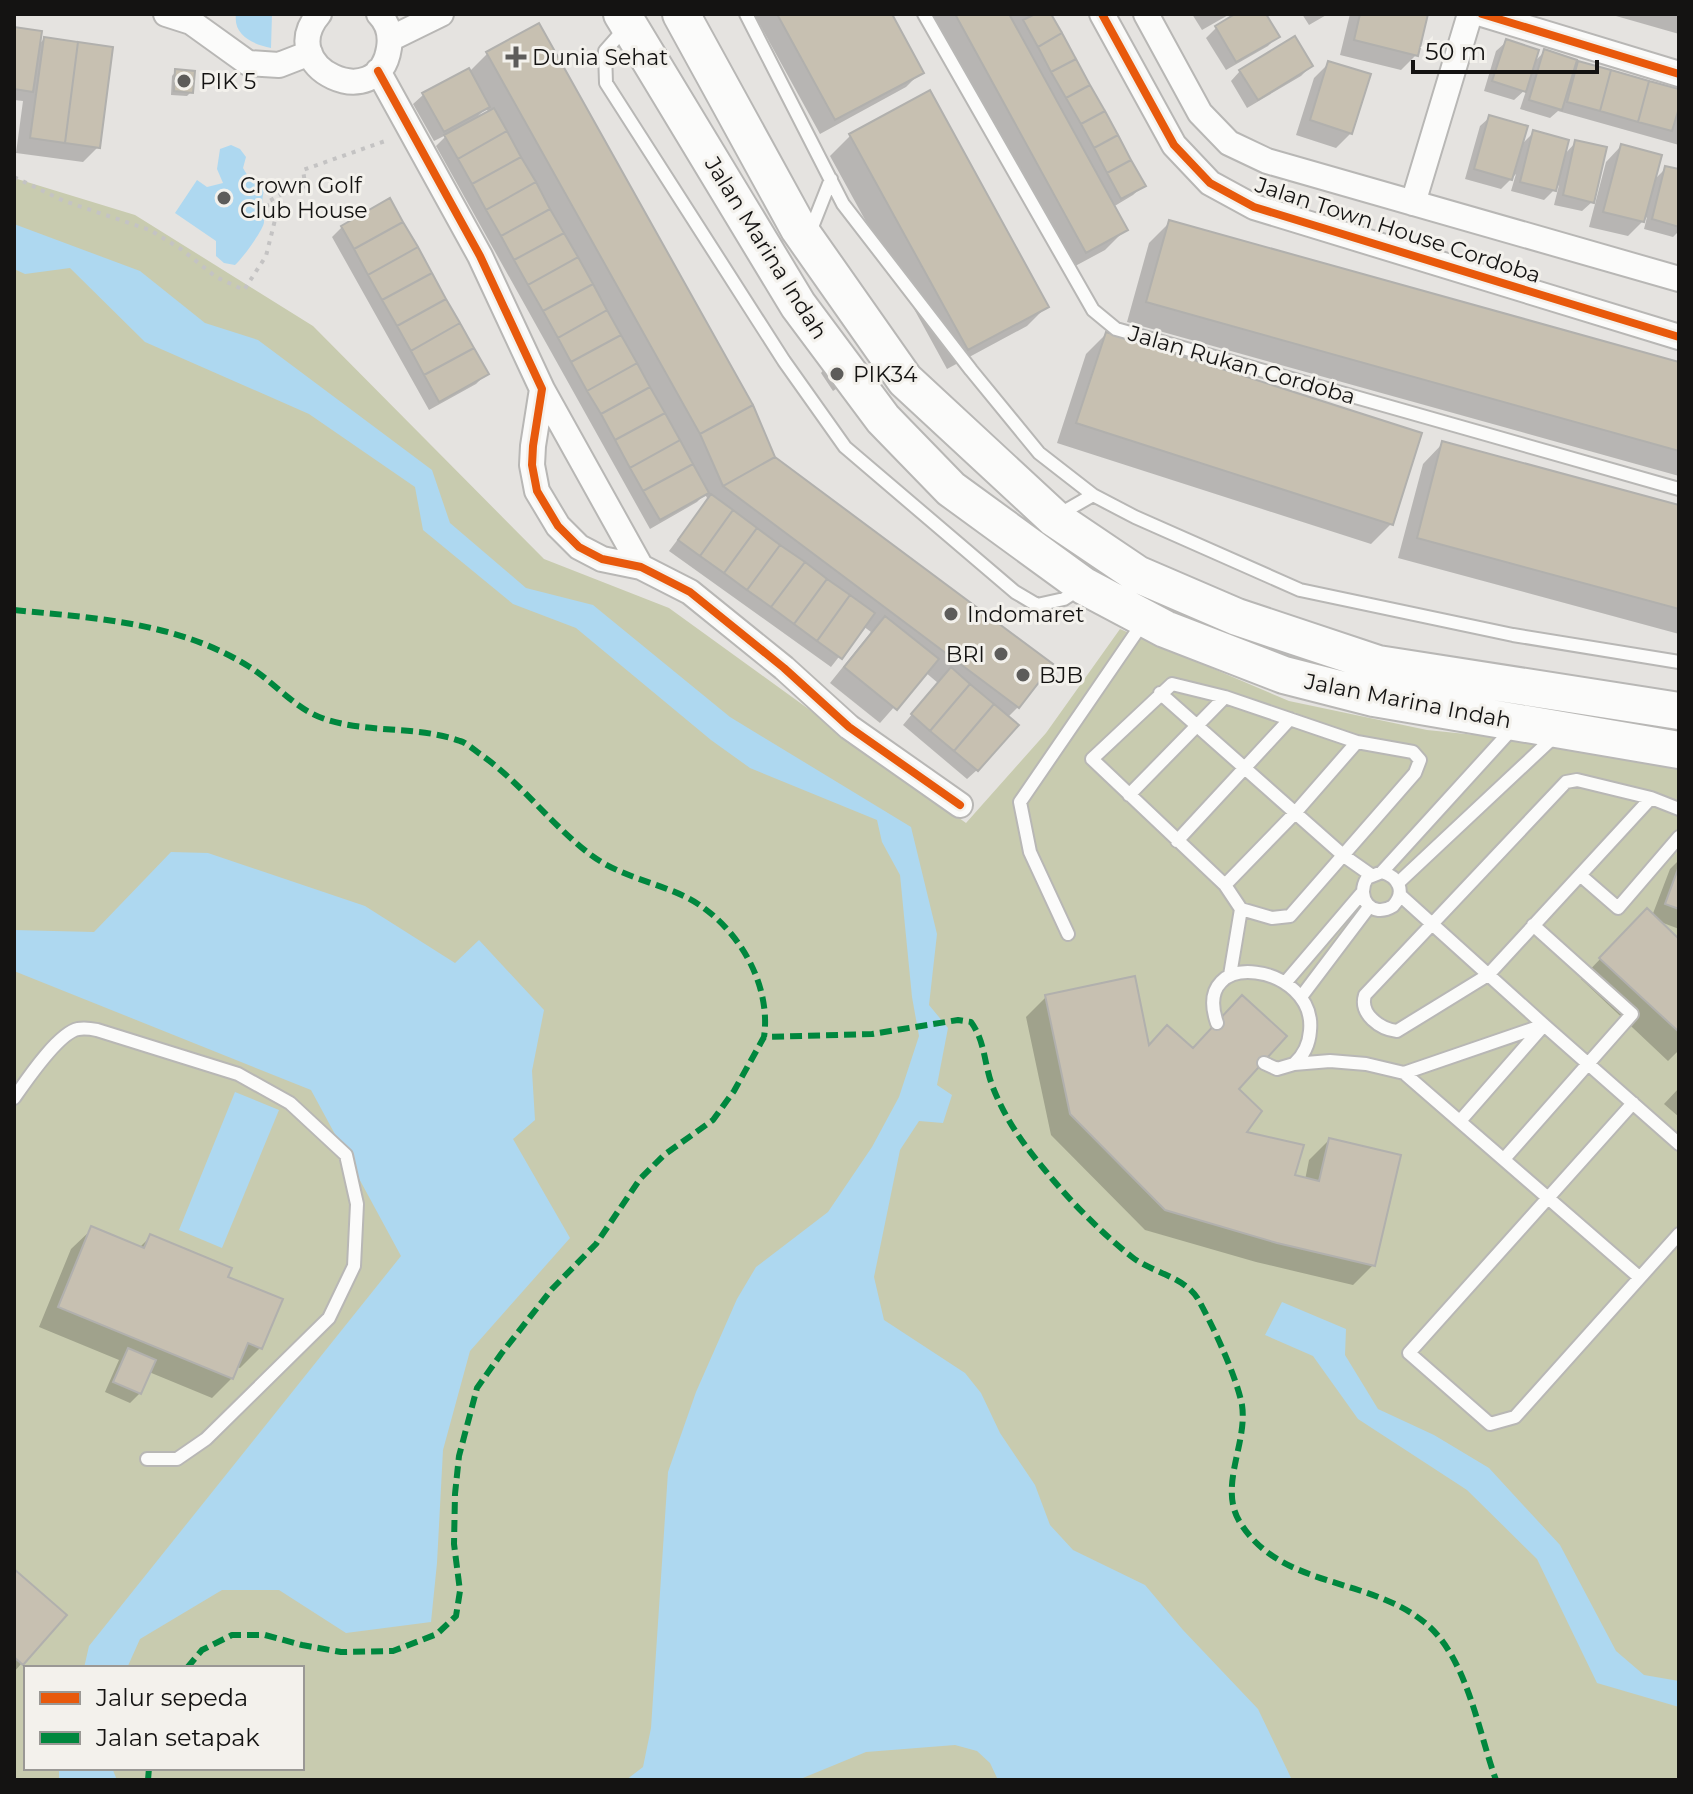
<svg xmlns="http://www.w3.org/2000/svg" width="1693" height="1794" font-family="Montserrat,sans-serif">
  <style>
    .green { fill: #c8cbaf; fill-rule: evenodd }
    .water { fill: #aed8f0 }
    .shadow { fill: #0003; fill-rule: evenodd }
    .building { fill: #c7c0b1; stroke: #b1b0ad; stroke-width: 2 }
    .lines { fill: none; stroke-linecap: round; stroke-linejoin: round }
    .lane-casing { stroke: #b8b7b5; stroke-width: 16 }
    .street-casing { stroke: #b8b7b5; stroke-width: 28 }
    .secondary-casing { stroke: #b8b7b5; stroke-width: 40 }
    .path { stroke: #c4c3c3; stroke-width: 4; stroke-dasharray: 4 6; stroke-linecap: butt }
    .lane { stroke: #fbfbfa; stroke-width: 12 }
    .street { stroke: #fbfbfa; stroke-width: 24 }
    .secondary { stroke: #fbfbfa; stroke-width: 36 }
    .quiet { stroke: #00873e; stroke-width: 6; stroke-dasharray: 12 6; stroke-linecap: butt }
    .cycleway-casing { stroke: #f3f1ec; stroke-width: 13 }
    .cycleway { stroke: #e8590c; stroke-width: 8 }
    .poi-dot { fill: #5d5c5a; stroke: #f3f1ec; stroke-width: 3 }
    .labels { text-anchor: middle; dominant-baseline: central; stroke-width: 6; stroke-linejoin: round; paint-order: stroke }
    .poi-label { font-size: 22px; fill: #141312; stroke: #f3f1ec; text-anchor: start }
    .street-label { font-size: 22px; fill: #141312; stroke: #f3f1ec }
  </style>
  <rect width="100%" height="100%" fill="#e5e3e0"/>
  <!-- green -->
  <path class="green" d="M14,178L135,215L313,326L544,559L669,608L966,823L1046,733L1120,629L1289,701L1427,730L1505,738L1543,747L1646,754L1679,766V1780H14ZM26,1668H302V1768H26Z"/>
  <!-- water -->
  <path class="water" d="M236,14H272L271,48C252,44 233,35 236,14Z
    M231,145L240,149L246,157L243,168L249,178L258,181L264,190C260,207 264,208 264,222C264,229 242,259 235,265L224,263L216,256V241L175,213L197,180L207,187L223,183L217,169L220,149Z
    M14,224L140,271L205,323L258,340L432,470L450,523L526,588L593,605L730,717L911,827L937,934L929,1005L948,1028L937,1085L952,1095L943,1123L919,1121L900,1150L874,1277L884,1320L965,1373L981,1393L1000,1433L1035,1485L1050,1525L1073,1550L1145,1585L1183,1630L1258,1709L1292,1780H998L990,1763L977,1751L955,1745L866,1752L798,1780H626L643,1767L651,1728L668,1472L696,1392L737,1299L756,1267L828,1212L872,1147L899,1097L919,1036L912,997L900,875L882,842L877,820L750,768L711,740L576,628L513,604L423,530L415,487L309,414L145,342L70,268L25,274L14,269Z
    M171,852L208,853L365,906L455,963L479,940L544,1010L532,1071L535,1120L513,1139L570,1238L470,1351L443,1450L437,1563L431,1622L346,1633L279,1590H222L140,1639L127,1668H84L89,1646L401,1256L311,1090L14,971V930L94,932Z
    M235,1092L279,1110L222,1248L179,1230Z
    M1282,1302L1346,1329L1345,1355L1378,1409L1434,1435L1489,1468L1560,1545L1616,1651L1644,1675L1679,1681V1707L1597,1683L1537,1559L1467,1490L1358,1419L1313,1356L1265,1335Z
    M59,1768H112L117,1780H59Z"/>
  <!-- shadow -->
  <path class="shadow" d="M754,14H889L921,72L906,87L820,134Z
    M924,14H1049L1143,186L1133,195L1113,207L1125,230L1105,250L1066,271Z
    M1192,14H1230L1202,30Z
    M1239,14H1264L1277,36L1268,46L1226,70L1206,38L1216,28Z
    M1302,14H1328L1309,25Z
    M1350,14H1425L1416,55L1401,70L1340,55Z
    M1609,14H1679V34Z
    M14,29L37,46L44,39L98,147L83,162L16,153L23,101L14,100Z
    M1506,42L1533,63L1544,52L1572,70L1579,63L1679,91V145L1558,111L1550,118L1520,109L1527,88L1514,100L1484,91L1496,51Z
    M487,54L773,458L1018,707L1007,718L977,770L967,779L903,725L938,683L925,672L880,723L830,683L871,632L863,626L831,667L669,551L708,500L705,494L697,502L650,529L436,146L448,134L434,141L413,104L423,95L469,72ZM486,108L489,113L474,120Z
    M1329,63L1351,133L1336,148L1296,135L1314,78Z
    M1311,66L1301,76L1247,108L1231,81L1240,71Z
    M176,71L191,92L187,96L171,95L172,76Z
    M929,93L1047,306L1027,326L947,369L830,156L850,136Z
    M1490,117L1520,146L1534,132L1563,156L1576,142L1592,202L1582,211L1554,205L1559,185L1544,200L1511,191L1516,174L1501,189L1465,179L1480,126Z
    M1621,146L1653,181L1666,168L1679,171V231L1673,237L1644,229L1647,217L1628,236L1589,227L1606,162Z
    M1170,222L1679,364V476L1127,322L1149,243Z
    M342,227L486,374L476,384L429,410L332,237Z
    M1106,334L1391,524L1371,544L1057,443L1086,354Z
    M825,368L842,385L833,391L821,373Z
    M1443,443L1679,507V634L1398,558L1423,464Z
    M1679,860V929L1658,921L1679,941V1050L1668,1061L1581,979L1627,931L1652,916L1670,869Z
    M1046,997L1148,1047L1293,1177L1305,1180L1309,1160L1329,1140L1373,1265L1353,1285L1256,1262L1145,1230L1051,1135L1026,1017Z
    M1679,1088V1117L1664,1104Z
    M92,1229L139,1248L150,1237L226,1278L260,1348L240,1368L236,1367L232,1378L212,1398L149,1372L140,1393L130,1403L105,1392L119,1360L39,1327L71,1249Z
    M14,1571L64,1615L14,1672Z"/>
  <!-- building -->
  <path class="building" d="M777,14H892L924,73L835,120Z
    M955,14H1009L1128,230L1086,253Z
    M1035,14H1051L1062,33L1038,47L1023,20Z
    M1235,14H1266L1280,37L1236,62L1215,26Z
    M1360,14H1428L1418,56L1354,40Z
    M539,23L753,405L700,434L486,52Z
    M14,27L42,31L33,92L14,89Z
    M1062,33L1076,59L1051,72L1038,47Z
    M1295,36L1313,66L1258,100L1239,70Z
    M44,37L78,42L65,143L30,138Z
    M1506,39L1539,50L1526,92L1492,81Z
    M78,42L113,47L100,148L65,143Z
    M1544,49L1577,60L1562,110L1529,100Z
    M1076,59L1090,85L1066,98L1051,72Z
    M1328,61L1371,74L1352,134L1310,120Z
    M1578,61L1611,70L1600,111L1567,102Z
    M469,68L490,107L444,132L422,93Z
    M175,69L195,71L193,93L174,91Z
    M1611,70L1649,81L1638,122L1600,111Z
    M1649,81L1679,89V108L1672,131L1638,122Z
    M1090,85L1105,111L1081,124L1066,98Z
    M930,90L1049,307L968,350L849,134Z
    M494,108L507,131L458,159L444,135Z
    M1105,111L1118,135L1094,148L1081,124Z
    M1489,115L1528,126L1512,180L1474,169Z
    M1533,130L1569,140L1556,191L1520,182Z
    M507,131L521,157L472,184L458,159Z
    M1118,135L1131,160L1107,173L1094,148Z
    M1575,140L1607,147L1594,203L1563,195Z
    M1621,144L1662,155L1644,222L1603,212Z
    M521,157L536,182L486,210L472,184Z
    M1131,160L1146,186L1121,199L1107,173Z
    M1665,166L1679,169V227L1652,219Z
    M536,182L550,209L501,236L486,210Z
    M390,198L403,222L354,249L341,226Z
    M550,209L564,233L514,260L501,236Z
    M1169,220L1679,362V451L1146,302Z
    M403,222L418,247L368,275L354,249Z
    M564,233L578,257L528,285L514,260Z
    M418,247L432,273L382,300L368,275Z
    M578,257L593,284L543,311L528,285Z
    M432,273L446,299L397,326L382,300Z
    M593,284L607,310L558,338L543,311Z
    M446,299L460,323L411,351L397,326Z
    M607,310L621,335L571,362L558,338Z
    M460,323L474,348L424,375L411,351Z
    M1106,332L1422,433L1393,525L1076,423Z
    M621,335L637,363L587,391L571,362Z
    M474,348L489,374L439,402L424,375Z
    M637,363L650,387L601,414L587,391Z
    M650,387L665,413L615,440L601,414Z
    M753,405L775,457L723,486L700,434Z
    M665,413L680,440L630,468L615,440Z
    M680,440L693,464L643,491L630,468Z
    M1442,441L1679,505V609L1417,538Z
    M775,457L1053,664L1019,708L723,486Z
    M693,464L709,493L660,520L643,491Z
    M711,494L733,510L700,556L678,540Z
    M733,510L757,528L724,573L700,556Z
    M757,528L780,545L747,590L724,573Z
    M780,545L805,562L771,607L747,590Z
    M805,562L827,579L794,624L771,607Z
    M827,579L850,595L817,641L794,624Z
    M850,595L875,613L842,659L817,641Z
    M885,616L939,659L897,710L844,667Z
    M951,667L970,684L930,731L911,714Z
    M970,684L994,704L954,751L930,731Z
    M994,704L1019,725L978,771L954,751Z
    M1679,866V909L1665,904Z
    M1647,908L1679,939V1032L1599,958Z
    M1135,976L1149,1045L1167,1025L1193,1048L1242,995L1287,1036L1239,1089L1262,1111L1247,1132L1304,1145L1295,1175L1319,1181L1329,1138L1401,1155L1375,1266L1277,1243L1165,1210L1070,1114L1045,995Z
    M91,1226L144,1248L150,1234L232,1268L228,1277L283,1299L262,1349L248,1343L233,1379L58,1307Z
    M128,1348L156,1360L141,1394L113,1382Z
    M14,1569L67,1615L23,1665L14,1657Z"/>
  <g class="lines">
    <defs>
      <path id="lane" d="M746,14L843,204L971,370L1039,453L1093,495L1135,517L1300,590L1513,635L1679,662
        M924,14L1093,310L1116,329L1679,489
        M627,26L605,51L606,83L784,361L845,447L1015,592L1037,605L1064,599L1081,588
        M810,232L831,179
        M1060,514L1093,495
        M1160,693L1344,856L1371,875
        M1129,795L1225,697
        M1651,798L1488,975L1397,1031C1380,1029 1359,1014 1365,995L1566,782L1577,780L1651,798L1679,809
        M1177,841L1290,719
        M1382,872C1399,877 1406,892 1393,906C1372,919 1355,898 1367,878L1382,872L1514,727
        M1580,875L1618,908L1679,837
        M1398,883L1556,735
        M1225,885L1295,813L1357,742
        M1068,934L1030,852L1020,802L1144,621
        M1230,975L1241,909L1225,885L1092,759L1172,684L1225,697L1357,742L1413,752L1420,760L1415,773L1290,916L1272,918L1241,909
        M1285,983L1361,894
        M1301,997L1369,907
        M1217,1023C1190,945 1317,964 1310,1031C1309,1045 1304,1055 1294,1064L1277,1069L1264,1063
        M1294,1064L1330,1061L1366,1064L1404,1073L1544,1025L1400,895
        M1404,1073L1639,1277
        M14,1098C26,1081 58,1033 78,1029C84,1028 92,1029 97,1030L238,1074L290,1103L346,1155L357,1204L354,1266L329,1318L206,1439L177,1459H147
        M1633,1103L1409,1353L1490,1424L1515,1417L1679,1234
        M1460,1121L1544,1025L1679,1144
        M1504,1159L1632,1014L1533,925"/>
      <path id="street" d="M166,14L191,22L248,63L279,65L310,53
        M319,14C273,68 379,116 389,48C391,36 388,23 379,14
        M1102,14L1174,145L1210,183L1254,207L1679,337
        M1146,14L1200,113L1229,143L1267,161L1679,279
        M1482,14L1679,74
        M390,39L441,14
        M378,71L480,256L542,389L533,446L532,465L537,491L558,526L579,547L602,559L641,567L690,592L784,668L849,727L960,805
        M1413,203L1470,14
        M542,389L641,567"/>
      <path id="secondary" d="M622,14L798,305L883,419L951,489L1084,586L1165,629L1284,675L1374,698L1679,750
        M681,14L799,229L905,380L1054,518L1137,574L1237,617L1378,664L1679,711"/>
    </defs>
    <!-- lane casing -->
    <use href="#lane" class="lane-casing"/>
    <!-- street casing -->
    <use href="#street" class="street-casing"/>
    <!-- secondary casing -->
    <use href="#secondary" class="secondary-casing"/>
    <!-- path -->
    <path class="path" d="M14,177L64,201L150,230L181,249L216,277L244,290L266,256L275,220L266,203L285,192L306,190L303,170L388,140"/>
    <!-- lane -->
    <use href="#lane" class="lane"/>
    <!-- street -->
    <use href="#street" class="street"/>
    <!-- secondary -->
    <use href="#secondary" class="secondary"/>
    <!-- quiet -->
    <path class="quiet" d="M14,610C94,618 177,622 248,666C273,681 294,708 322,718C366,734 416,725 460,741C467,743 474,750 480,754C520,782 549,822 587,852C617,876 653,881 686,897C735,922 772,982 764,1037
      M187,1668L202,1650L232,1635H265L302,1645L341,1652L393,1651L437,1634L456,1616L460,1591L454,1544L455,1494L459,1456L477,1388L501,1354L552,1289L596,1244L640,1179L664,1155L713,1120L734,1091L764,1037L872,1034L958,1020L971,1022C985,1041 984,1063 992,1085C1007,1124 1027,1149 1054,1181C1077,1208 1104,1235 1132,1257C1151,1272 1185,1277 1198,1299C1213,1326 1236,1375 1242,1405C1248,1444 1217,1488 1241,1524C1282,1588 1368,1577 1424,1622C1467,1656 1478,1731 1496,1780
      M148,1780L149,1768"/>
    <defs>
      <path id="cycleway" d="M1102,14L1174,145L1210,183L1254,207L1679,337
        M1482,14L1679,74
        M378,71L480,256L542,389L533,446L532,465L537,491L558,526L579,547L602,559L641,567L690,592L784,668L849,727L960,805"/>
    </defs>
    <!-- cycleway casing -->
    <use href="#cycleway" class="cycleway-casing"/>
    <!-- cycleway -->
    <use href="#cycleway" class="cycleway"/>
  </g>
  <!-- markers -->
  <g class="poi-dot">
    <path d="M512 45h8v8h8v8h-8v8h-8v-8h-8v-8h8z"/>
    <circle cx="184" cy="81" r="8"/>
    <circle cx="224" cy="198" r="8"/>
    <circle cx="837" cy="374" r="8"/>
    <circle cx="951" cy="614" r="8"/>
    <circle cx="1001" cy="654" r="8"/>
    <circle cx="1023" cy="675" r="8"/>
  </g>
  <g class="labels">
    <!-- poi labels -->
    <g class="poi-label">
      <text x="532" y="57">Dunia Sehat</text>
      <text x="200" y="81">PIK 5</text>
      <text x="240" y="185">Crown Golf<tspan x="240" dy="25">Club House</tspan></text>
      <text x="853" y="374">PIK34</text>
      <text x="967" y="614">Indomaret</text>
      <text x="985" y="654" text-anchor="end">BRI</text>
      <text x="1039" y="675">BJB</text>
    </g>
    <!-- street labels -->
    <g class="street-label">
      <text transform="translate(1398 230) rotate(18)">Jalan Town House Cordoba</text>
      <text transform="translate(766 248) rotate(58)">Jalan Marina Indah</text>
      <text transform="translate(1242 365) rotate(16)">Jalan Rukan Cordoba</text>
      <text transform="translate(1408 701) rotate(11)">Jalan Marina Indah</text>
    </g>
  </g>
  <!-- border -->
  <rect width="1693" height="1794" fill="none" stroke="#141312" stroke-width="32"/>
  <!-- legend -->
  <rect x="24" y="1666" width="280" height="104" fill="#f3f1ec" stroke="#9a9895" stroke-width="2"/>
  <rect x="40" y="1692" width="40" height="12" fill="#e8590c" stroke="#9a9895" stroke-width="2"/>
  <text x="96" y="1706" font-size="24" fill="#141312">Jalur sepeda</text>
  <rect x="40" y="1732" width="40" height="12" fill="#00873e" stroke="#9a9895" stroke-width="2"/>
  <text x="96" y="1746" font-size="24" fill="#141312">Jalan setapak</text>
  <!-- scale -->
  <path d="M1413 60v12h184v-12" fill="none" stroke="#141312" stroke-width="4"/>
  <text x="1425" y="60" font-size="24" fill="#141312" stroke="#f3f1ec" stroke-width="6" paint-order="stroke">50 m</text>
</svg>
